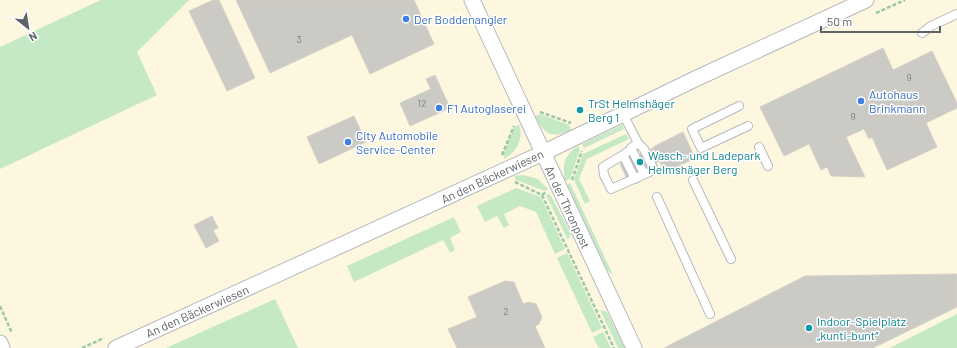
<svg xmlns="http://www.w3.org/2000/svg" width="957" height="348" font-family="Barlow,sans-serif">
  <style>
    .commercial { fill: #fef7e0 }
    .green { fill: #c5e8c5 }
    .building { fill: #cccac5; stroke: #d6d1c6 }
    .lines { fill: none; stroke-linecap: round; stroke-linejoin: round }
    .lane-casing { stroke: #b5b8bc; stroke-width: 10 }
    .street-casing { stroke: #b5b8bc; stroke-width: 17 }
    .path { stroke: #9cc7a9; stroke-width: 2.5; stroke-dasharray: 4 2; stroke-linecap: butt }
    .lane { stroke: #fff; stroke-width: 8 }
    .street { stroke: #fff; stroke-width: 15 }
    .shop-dot { fill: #3f7fe0; stroke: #fff; stroke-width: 1.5 }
    .culture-dot { fill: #0f9aa8; stroke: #fff; stroke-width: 1.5 }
    .labels { text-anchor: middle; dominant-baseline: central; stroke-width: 3; stroke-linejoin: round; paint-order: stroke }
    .number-label { font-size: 10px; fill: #7a7d7f }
    .shop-label { font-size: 12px; fill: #366cbe; stroke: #fff; text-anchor: start }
    .culture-label { font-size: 12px; fill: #0d838f; stroke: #fff; text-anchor: start }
    .street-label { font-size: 12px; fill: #5f6368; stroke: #fff }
  </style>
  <rect width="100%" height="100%" fill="#f1efe8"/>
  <!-- commercial -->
  <path class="commercial" d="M0,0H957V314L889,348H0Z"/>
  <!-- green -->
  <path class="green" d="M101,0H189L137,52L157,95L0,169V47Z
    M540,114L569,125L571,130C553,139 544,135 535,116Z
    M519,125C524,139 517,150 505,159L503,155L514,127Z
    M622,125L624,129L584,148L582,144Z
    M626,134L629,139L587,159L579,179L590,201L585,204L574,180L583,154Z
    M578,146L580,150L570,179L565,181C562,165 564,155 578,146Z
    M523,175L538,179L548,189L545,191L516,180L514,176Z
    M570,183L613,275L607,270L567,185Z
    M516,188L541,197L565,249L555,254L536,212L520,206L504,214L509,225L504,228L497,216L485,222L477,206Z
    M550,194L571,234L568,240L546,195Z
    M454,217L461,232L450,238L455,250L450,253L443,240L354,282L347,266Z
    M567,253L602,328L592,333L557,258Z
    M275,299L298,348H166Z
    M600,310L607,312L625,348H618Z
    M957,314V348H890Z
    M603,332L611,348H599L593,337Z"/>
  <!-- building -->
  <path class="building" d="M213,0H219L255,78L227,91L189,11Z
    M236,0H414L434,44L370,74L352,35L270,73Z
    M883,48L893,70L932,51L957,103V108L926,123L937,147L887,170L872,137L869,139L864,129L846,137L865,177L831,176L827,167L821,170L809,144L784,156L760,107Z
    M435,75L450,108L410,126L400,103L431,89L426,79Z
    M354,116L366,142L319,164L307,137Z
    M683,132L695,158L665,173L653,147Z
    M653,148L660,161L626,177L620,164Z
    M212,216L218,228L213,230L219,241L206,248L194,225Z
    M957,274V307L873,348H664L805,276Z
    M505,281L514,282L523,304L529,302L536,304L542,317L539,324L535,326L545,348H457L448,329L477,317L468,297Z"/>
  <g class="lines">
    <defs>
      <path id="lane" d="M922,33L931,26L957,14
        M739,106L692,129L701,148L748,126
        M623,114L638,143L631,148L644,174
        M759,147L768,166
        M627,152L623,155L635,179
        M623,155L603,167L604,175L611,189L654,170L644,149L638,143
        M693,180L731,259
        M657,197L710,314"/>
      <path id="street" d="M472,0L634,348
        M0,343L2,348
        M116,348L543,153L695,79L866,0"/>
    </defs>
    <!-- lane casing -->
    <use href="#lane" class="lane-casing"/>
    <!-- street casing -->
    <use href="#street" class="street-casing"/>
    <!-- path -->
    <path class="path" d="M876,13L905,0
      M540,112L571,123
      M502,155L514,126
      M572,180L582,151
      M515,182L542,195L546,192
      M542,195L614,348
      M0,306L12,333
      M82,348L104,338"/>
    <!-- lane -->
    <use href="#lane" class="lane"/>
    <!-- street -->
    <use href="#street" class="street"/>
  </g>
  <!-- markers -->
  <g class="shop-dot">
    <circle cx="406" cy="19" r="4"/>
    <circle cx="861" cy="101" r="4"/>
    <circle cx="439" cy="108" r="4"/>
    <circle cx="348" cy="142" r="4"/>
  </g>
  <g class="culture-dot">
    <circle cx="580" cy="110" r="4"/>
    <circle cx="640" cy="162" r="4"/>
    <circle cx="809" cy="328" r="4"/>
  </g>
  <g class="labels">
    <!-- number labels -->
    <g class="number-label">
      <text x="299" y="39">3</text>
      <text x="909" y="77">9</text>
      <text x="422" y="103">12</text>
      <text x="853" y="116">9</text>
      <text x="506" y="311">2</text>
    </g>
    <!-- shop labels -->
    <g class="shop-label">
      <text x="414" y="19">Der Boddenangler</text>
      <text x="869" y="94">Autohaus<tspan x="869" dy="14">Brinkmann</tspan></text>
      <text x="447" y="108">F1 Autoglaserei</text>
      <text x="356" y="135">City Automobile<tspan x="356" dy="14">Service-Center</tspan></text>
    </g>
    <!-- culture labels -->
    <g class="culture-label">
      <text x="588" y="103">TrSt Helmshäger<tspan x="588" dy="14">Berg 1</tspan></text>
      <text x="648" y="155">Wasch- und Ladepark<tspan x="648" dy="14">Helmshäger Berg</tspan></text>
      <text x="817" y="321">Indoor-Spielplatz<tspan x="817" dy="14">„kunti-bunt“</tspan></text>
    </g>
    <!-- street labels -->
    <g class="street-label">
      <text transform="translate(492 176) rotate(-25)">An den Bäckerwiesen</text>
      <text transform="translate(568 207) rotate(65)">An der Thronpost</text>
      <text transform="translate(197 311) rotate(-24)">An den Bäckerwiesen</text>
    </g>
  </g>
  <!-- north arrow -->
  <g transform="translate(28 28) rotate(150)" stroke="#ffffff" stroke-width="3" paint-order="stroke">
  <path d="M0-3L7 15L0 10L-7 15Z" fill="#5f6368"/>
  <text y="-6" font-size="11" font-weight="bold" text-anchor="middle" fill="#5f6368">N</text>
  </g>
  <!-- scale -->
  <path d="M821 26v6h119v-6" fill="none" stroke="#5f6368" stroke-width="2"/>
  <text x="827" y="26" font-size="12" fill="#5f6368" stroke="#ffffff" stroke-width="3" paint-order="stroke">50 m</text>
</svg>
